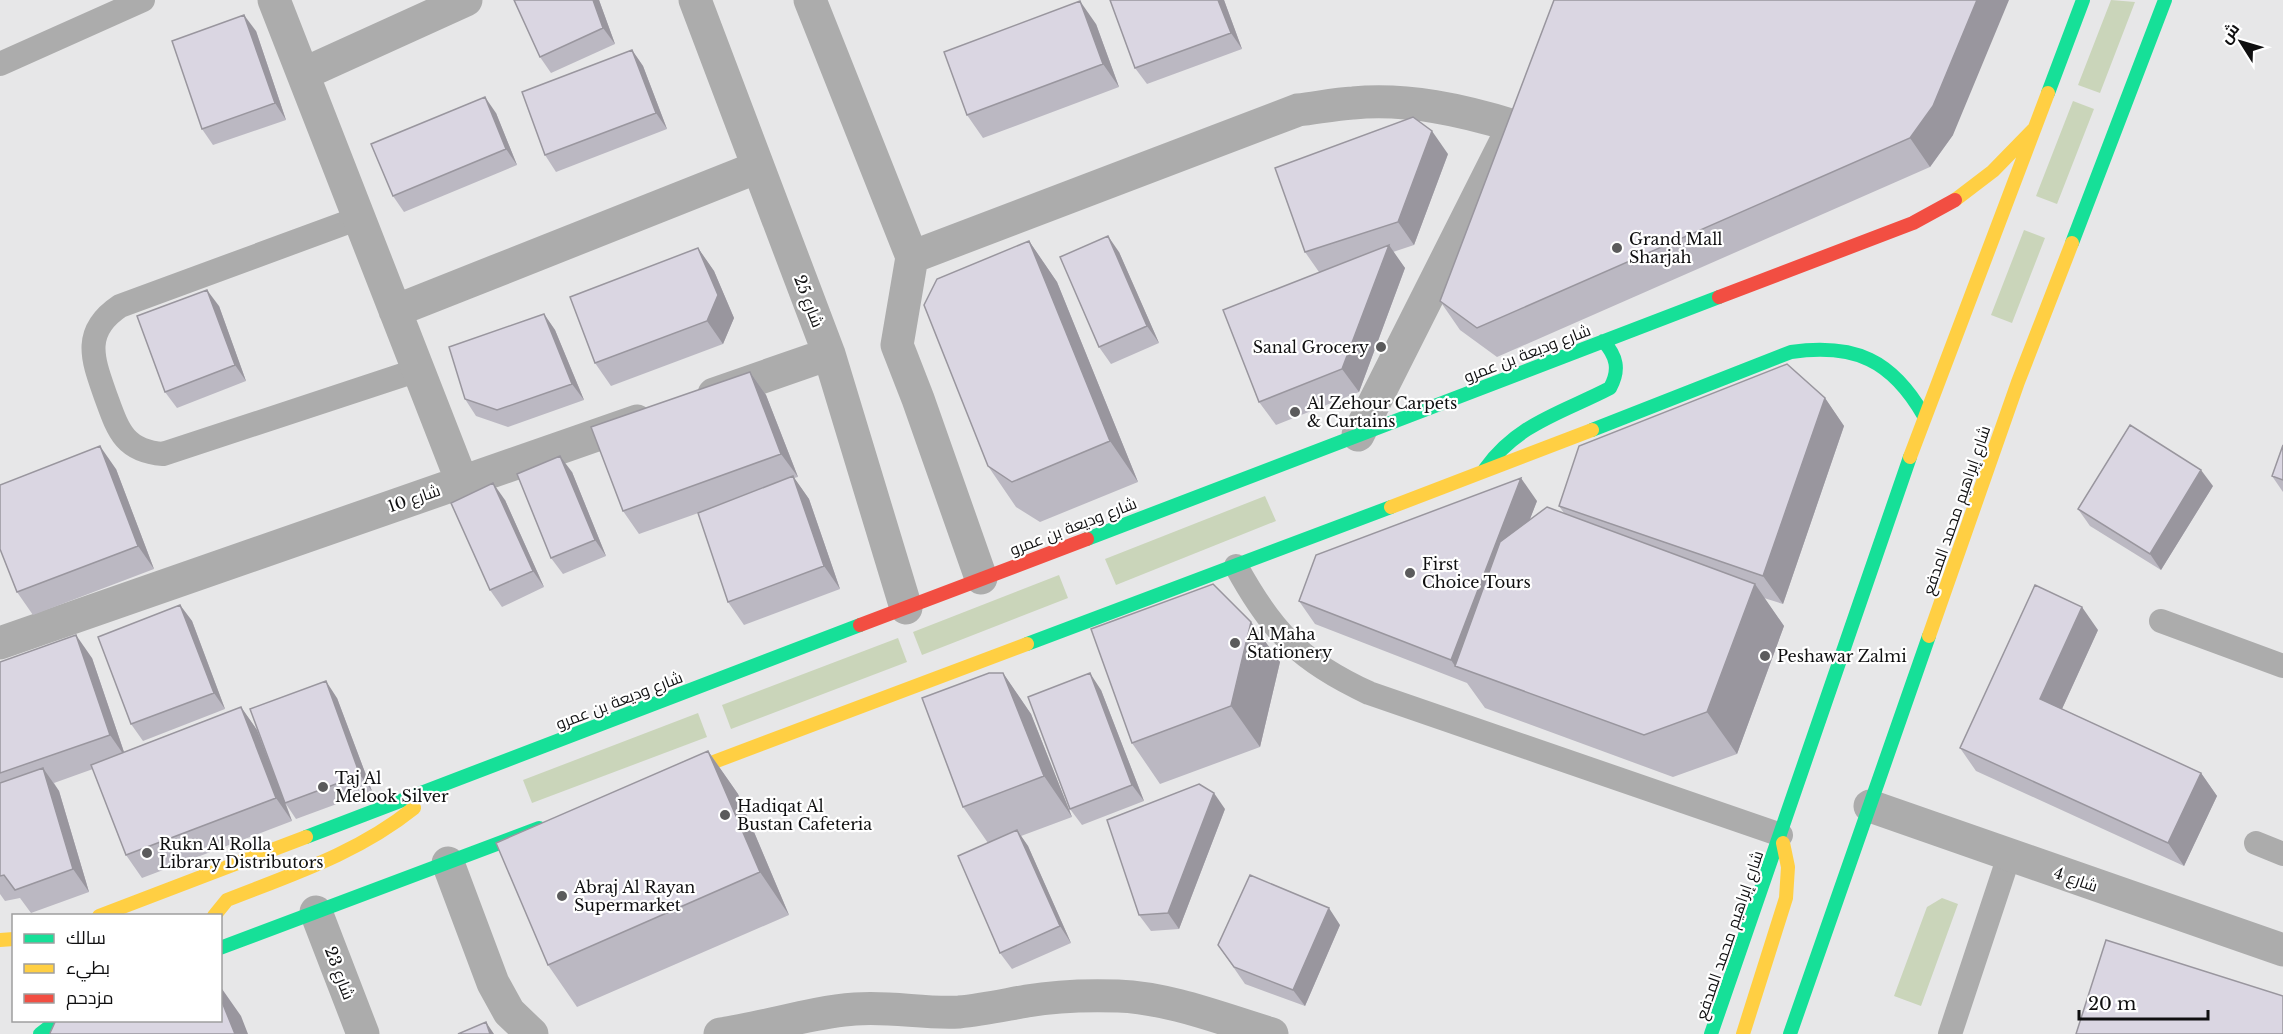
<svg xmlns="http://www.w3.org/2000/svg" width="2283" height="1034" font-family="'Libre Baskerville',Cairo,serif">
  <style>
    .green { fill: #cad5ba }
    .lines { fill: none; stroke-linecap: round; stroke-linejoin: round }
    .lane { stroke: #acacac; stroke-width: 24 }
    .street { stroke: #acacac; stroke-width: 33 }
    .fast { stroke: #16e098; stroke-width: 14 }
    .slow { stroke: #ffcf43; stroke-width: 14 }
    .jam { stroke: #f24e42; stroke-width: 14 }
    .wall { fill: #bbb8c2 }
    .shaded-wall { fill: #99969e }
    .building { fill: #dad6e2; stroke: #99969e; stroke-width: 1.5 }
    .poi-dot { fill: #5b5b5c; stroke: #fff; stroke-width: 2 }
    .labels { text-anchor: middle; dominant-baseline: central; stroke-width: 4.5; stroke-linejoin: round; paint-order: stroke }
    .poi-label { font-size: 16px; fill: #0f0f10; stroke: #fff; text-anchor: start }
    .street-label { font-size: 16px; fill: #0f0f10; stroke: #fff }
  </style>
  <rect width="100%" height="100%" fill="#e7e7e8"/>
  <!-- green -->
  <path class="green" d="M2111,0L2135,2L2100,93L2078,85Z
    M2073,101L2094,109L2057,204L2036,196Z
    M2024,230L2045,238L2012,323L1991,315Z
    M1265,496L1276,521L1116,585L1105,559Z
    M1059,575L1068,598L922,655L913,632Z
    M898,638L907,662L731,729L722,705Z
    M698,713L707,737L532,803L523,780Z
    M1942,898L1958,904L1921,1006L1894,996L1927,907Z"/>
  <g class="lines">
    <!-- lane -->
    <path class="lane" d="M0,64L143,0
      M359,218L120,306C81,332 93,360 106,397C118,430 124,451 163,454L418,370
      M1236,566C1272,632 1300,661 1369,693L1781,835
      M2161,621L2283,666
      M2256,843L2283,854
      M1950,1034L2009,856"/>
    <!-- street -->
    <path class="street" d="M274,0L462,482
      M695,0L829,354L906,608
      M810,0L912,257L897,345L918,399L981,578
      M303,74L466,0
      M912,257L1298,110C1316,108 1335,104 1353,103C1408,98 1462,110 1514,126
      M395,311L758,167
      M714,394L829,354
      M1358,435L1507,139
      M0,643L637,421
      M1870,806L2283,950
      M448,863L493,983L509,1012L532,1034
      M316,912L363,1034
      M720,1034C766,1028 809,1012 855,1009C891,1006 924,1014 959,1012C982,1010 1004,1005 1027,1001C1056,996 1088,995 1118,996C1170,998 1222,1019 1272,1034"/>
    <!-- fast -->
    <path class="fast" d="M2048,93L2083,0
      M2072,243L2165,0
      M1592,430L1791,352C1855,343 1892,360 1924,416
      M1485,469C1518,423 1562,413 1610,388C1620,370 1617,356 1603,341
      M1087,539L1719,297
      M1027,644L1391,507
      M306,837L860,625
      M220,948L539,828
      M40,1034L58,1020
      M1711,1034L1910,457
      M1790,1034L1929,636"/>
    <!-- slow -->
    <path class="slow" d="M1955,200L1993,171L2033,130
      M1910,457L2048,93
      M1391,507L1592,430
      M1929,636L2018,382L2072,243
      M674,777L1027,644
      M99,916L306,837
      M214,916L227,900C293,874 358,853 414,808
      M0,940L14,939
      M1743,1034L1786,898L1788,867L1783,843"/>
    <!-- jam -->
    <path class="jam" d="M1719,297L1913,223L1955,200
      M860,625L1087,539"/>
  </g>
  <!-- wall -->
  <path class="wall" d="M514,0H599L615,44L551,73L540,57Z
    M1224,0L1242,49L1147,84L1135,68Z
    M1554,0L1953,135L1930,167L1497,357L1460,330L1440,301Z
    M1096,24L1119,87L983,138L967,115Z
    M256,31L286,120L213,145L202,129Z
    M632,50L643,66L667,129L556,172L545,155Z
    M496,113L517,165L404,212L393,196Z
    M1448,154L1414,245L1393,252L1405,268L1359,392L1276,425L1259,402L1319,272L1305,252Z
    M1029,241L1057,282L1138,482L1040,522L1016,507L988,466Z
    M698,248L714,271L734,318L723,344L611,386L595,363Z
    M1119,252L1159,343L1111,364L1099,347Z
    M219,306L246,381L177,408L165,392Z
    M544,314L555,330L584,400L508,427L476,416L465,399Z
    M750,372L766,395L798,477L794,478L809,499L840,589L744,625L728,602L721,505L639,534L623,511Z
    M1825,398L1844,426L1783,604L1764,598L1784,626L1737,754L1673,777L1485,708L1467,683L1315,624L1299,601L1537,501L1529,521L1564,513L1559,506Z
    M2283,445V492L2272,476Z
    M116,469L154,569L33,615L17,592Z
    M572,472L606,556L563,574L551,558Z
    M2213,486L2161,570L2090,526L2078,509Z
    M505,500L544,587L502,607L490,590Z
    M180,605L192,621L225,709L143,741L131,724Z
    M1251,622L1280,662L1260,747L1160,784L1132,743Z
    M2098,630L2062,709L2201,773L2217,796L2184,866L1976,771L1960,748Z
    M92,658L124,752L241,707L257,730L276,779L337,698L372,791L296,819L286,804L292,821L142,878L126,855L93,769L54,783L59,791L89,892L31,913L20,898L5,901L0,894V662Z
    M1003,673L1031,714L1072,817L1021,836L1028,846L1071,943L1012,969L1000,953L988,843L963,807Z
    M1101,690L1144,801L1082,825L1070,809Z
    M708,751L738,794L789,915L577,1007L548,965Z
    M1225,809L1179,929L1151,931L1139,915Z
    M1340,925L1305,1006L1245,984L1218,945Z"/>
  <!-- shaded-wall -->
  <path class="shaded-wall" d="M593,0H599L615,44L603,28Z
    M1218,0H1224L1242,49L1231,33Z
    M1977,0H2009L1953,135L1930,167L1910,138Z
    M1080,1L1096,24L1119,87L1103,64Z
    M244,15L256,31L286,120L275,103Z
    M632,50L643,66L667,129L656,113Z
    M485,97L496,113L517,165L506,149Z
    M1432,131L1448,154L1414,245L1398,222Z
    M1108,236L1119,252L1159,343L1147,326Z
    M1029,241L1057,282L1138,482L1110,441Z
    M1389,245L1405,268L1359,392L1342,369Z
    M698,248L714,271L734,318L723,344L707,321Z
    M207,290L219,306L246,381L235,365Z
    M544,314L555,330L584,400L572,384Z
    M750,372L766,395L798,477L781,454Z
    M1825,398L1844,426L1783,604L1763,576Z
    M100,446L116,469L154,569L138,546Z
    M560,456L572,472L606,556L595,540Z
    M2201,470L2213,486L2161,570L2150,554Z
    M793,476L809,499L840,589L824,566Z
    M1521,478L1537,501L1471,672L1455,666L1451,660Z
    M493,483L505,500L544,587L533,571Z
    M1755,584L1784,626L1737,754L1707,712Z
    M180,605L192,621L225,709L214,693Z
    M2082,607L2098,630L2056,722L2040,699Z
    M1251,622L1280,662L1260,747L1231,706Z
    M76,635L92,658L126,758L110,735Z
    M1003,673L1031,714L1072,817L1044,776Z
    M1090,673L1101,690L1144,801L1132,785Z
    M326,681L337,698L372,791L360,775Z
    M241,707L257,730L292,821L276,798Z
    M708,751L738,794L789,915L760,872Z
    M43,768L59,791L89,892L73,869Z
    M2201,773L2217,796L2184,866L2168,843Z
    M1214,793L1225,809L1179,929L1168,913Z
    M1017,830L1028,846L1071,943L1060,926Z
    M1329,908L1340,925L1305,1006L1293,990Z
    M220,986L241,1016L248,1034H235L220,997Z
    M486,1022L494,1034H490Z"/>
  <!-- building -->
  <path class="building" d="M514,0H593L603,28L540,57Z
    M1110,0H1218L1231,33L1135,68Z
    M1554,0H1977L1933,106L1910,138L1477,328L1440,301Z
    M1080,1L1103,64L967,115L944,52Z
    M244,15L275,103L202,129L172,41Z
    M632,50L656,113L545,155L522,92Z
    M485,97L506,149L393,196L371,144Z
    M1413,117L1432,131L1398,222L1305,252L1275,168Z
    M1108,236L1147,326L1099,347L1060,257Z
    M1029,241L1110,441L1012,482L988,466L924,305L937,279Z
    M1389,245L1342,369L1259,402L1223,310Z
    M698,248L718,295L707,321L595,363L570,297Z
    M207,290L235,365L165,392L137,316Z
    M544,314L572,384L497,410L465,399L449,347Z
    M1787,364L1825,398L1763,576L1559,506L1579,446Z
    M750,372L781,454L623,511L591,427Z
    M2130,425L2201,470L2150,554L2078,509Z
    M2283,445V480L2272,476Z
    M100,446L138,546L17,592L0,549V485Z
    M560,456L595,540L551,558L517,474Z
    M793,476L824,566L728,602L698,513Z
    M1521,478L1451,660L1299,601L1316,555Z
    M493,483L533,571L490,590L451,503Z
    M1547,507L1755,584L1707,712L1644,735L1455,666L1500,542Z
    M1213,584L1251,622L1231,706L1132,743L1091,629Z
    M2035,585L2082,607L2040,699L2201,773L2168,843L1960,748Z
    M180,605L214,693L131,724L98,637Z
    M76,635L110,735L0,773V662Z
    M989,673H1003L1044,776L963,807L922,698Z
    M1090,673L1132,785L1070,809L1028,697Z
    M326,681L360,775L285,803L250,709Z
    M241,707L276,798L126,855L91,765Z
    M708,751L760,872L548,965L496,843Z
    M43,768L73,869L15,890L4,875L0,876V783Z
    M1199,784L1214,793L1168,913L1139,915L1107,820Z
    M1017,830L1060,926L1000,953L958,856Z
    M1250,875L1329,908L1293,990L1234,967L1218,945Z
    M2106,940L2283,996V1034H2076Z
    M220,997L235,1034H51L50,1033L56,1020H220Z
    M486,1022L490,1034H458Z"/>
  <!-- markers -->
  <g class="poi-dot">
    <circle cx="1617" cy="248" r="6"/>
    <circle cx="1381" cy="347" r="6"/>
    <circle cx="1295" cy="412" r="6"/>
    <circle cx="1410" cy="573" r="6"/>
    <circle cx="1235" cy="643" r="6"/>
    <circle cx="1765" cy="656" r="6"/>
    <circle cx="323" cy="787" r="6"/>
    <circle cx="725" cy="815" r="6"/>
    <circle cx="147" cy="853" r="6"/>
    <circle cx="562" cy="896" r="6"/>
  </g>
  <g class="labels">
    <!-- poi labels -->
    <g class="poi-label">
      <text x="1629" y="239">Grand Mall<tspan x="1629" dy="18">Sharjah</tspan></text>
      <text x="1369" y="347" text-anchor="end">Sanal Grocery</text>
      <text x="1307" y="403">Al Zehour Carpets<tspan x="1307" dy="18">&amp; Curtains</tspan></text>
      <text x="1422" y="564">First<tspan x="1422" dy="18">Choice Tours</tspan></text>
      <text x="1247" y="634">Al Maha<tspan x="1247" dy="18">Stationery</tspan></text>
      <text x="1777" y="656">Peshawar Zalmi</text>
      <text x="335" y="778">Taj Al<tspan x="335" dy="18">Melook Silver</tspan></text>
      <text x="737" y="806">Hadiqat Al<tspan x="737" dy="18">Bustan Cafeteria</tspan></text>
      <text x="159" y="844">Rukn Al Rolla<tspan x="159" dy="18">Library Distributors</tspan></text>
      <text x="574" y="887">Abraj Al Rayan<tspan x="574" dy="18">Supermarket</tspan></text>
    </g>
    <!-- street labels -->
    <g class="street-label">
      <text transform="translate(809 301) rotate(69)">شارع 25</text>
      <text transform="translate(1527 353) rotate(-21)">شارع وديعة بن عمرو</text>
      <text transform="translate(414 498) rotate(-19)">شارع 10</text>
      <text transform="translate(1956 510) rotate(-71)">شارع إبراهيم محمد المدفع</text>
      <text transform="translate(1073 526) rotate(-21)">شارع وديعة بن عمرو</text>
      <text transform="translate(619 700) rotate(-21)">شارع وديعة بن عمرو</text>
      <text transform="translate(2076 879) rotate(19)">شارع 4</text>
      <text transform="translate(1729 935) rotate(-71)">شارع إبراهيم محمد المدفع</text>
      <text transform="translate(340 973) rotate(69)">شارع 23</text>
    </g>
  </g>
  <!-- legend -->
  <rect x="12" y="914" width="210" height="108" fill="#ffffff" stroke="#9f9f9f" stroke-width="1.5"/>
  <rect x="24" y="934" width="30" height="9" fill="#16e098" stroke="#9f9f9f" stroke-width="1.5"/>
  <text x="66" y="944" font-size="18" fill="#0f0f10">سالك</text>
  <rect x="24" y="964" width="30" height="9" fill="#ffcf43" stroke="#9f9f9f" stroke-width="1.5"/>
  <text x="66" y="974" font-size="18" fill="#0f0f10">بطيء</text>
  <rect x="24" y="994" width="30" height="9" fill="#f24e42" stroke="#9f9f9f" stroke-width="1.5"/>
  <text x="66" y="1004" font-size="18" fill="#0f0f10">مزدحم</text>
  <!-- north arrow -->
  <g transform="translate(2241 42) rotate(307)" stroke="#ffffff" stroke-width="4.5" paint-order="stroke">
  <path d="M0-4.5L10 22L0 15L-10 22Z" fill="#0f0f10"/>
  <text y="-9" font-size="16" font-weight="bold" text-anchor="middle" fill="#0f0f10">ش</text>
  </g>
  <!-- scale -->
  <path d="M2079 1010v9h129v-9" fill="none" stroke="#0f0f10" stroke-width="3"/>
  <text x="2088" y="1010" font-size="18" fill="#0f0f10" stroke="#ffffff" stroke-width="4.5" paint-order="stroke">20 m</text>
</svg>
